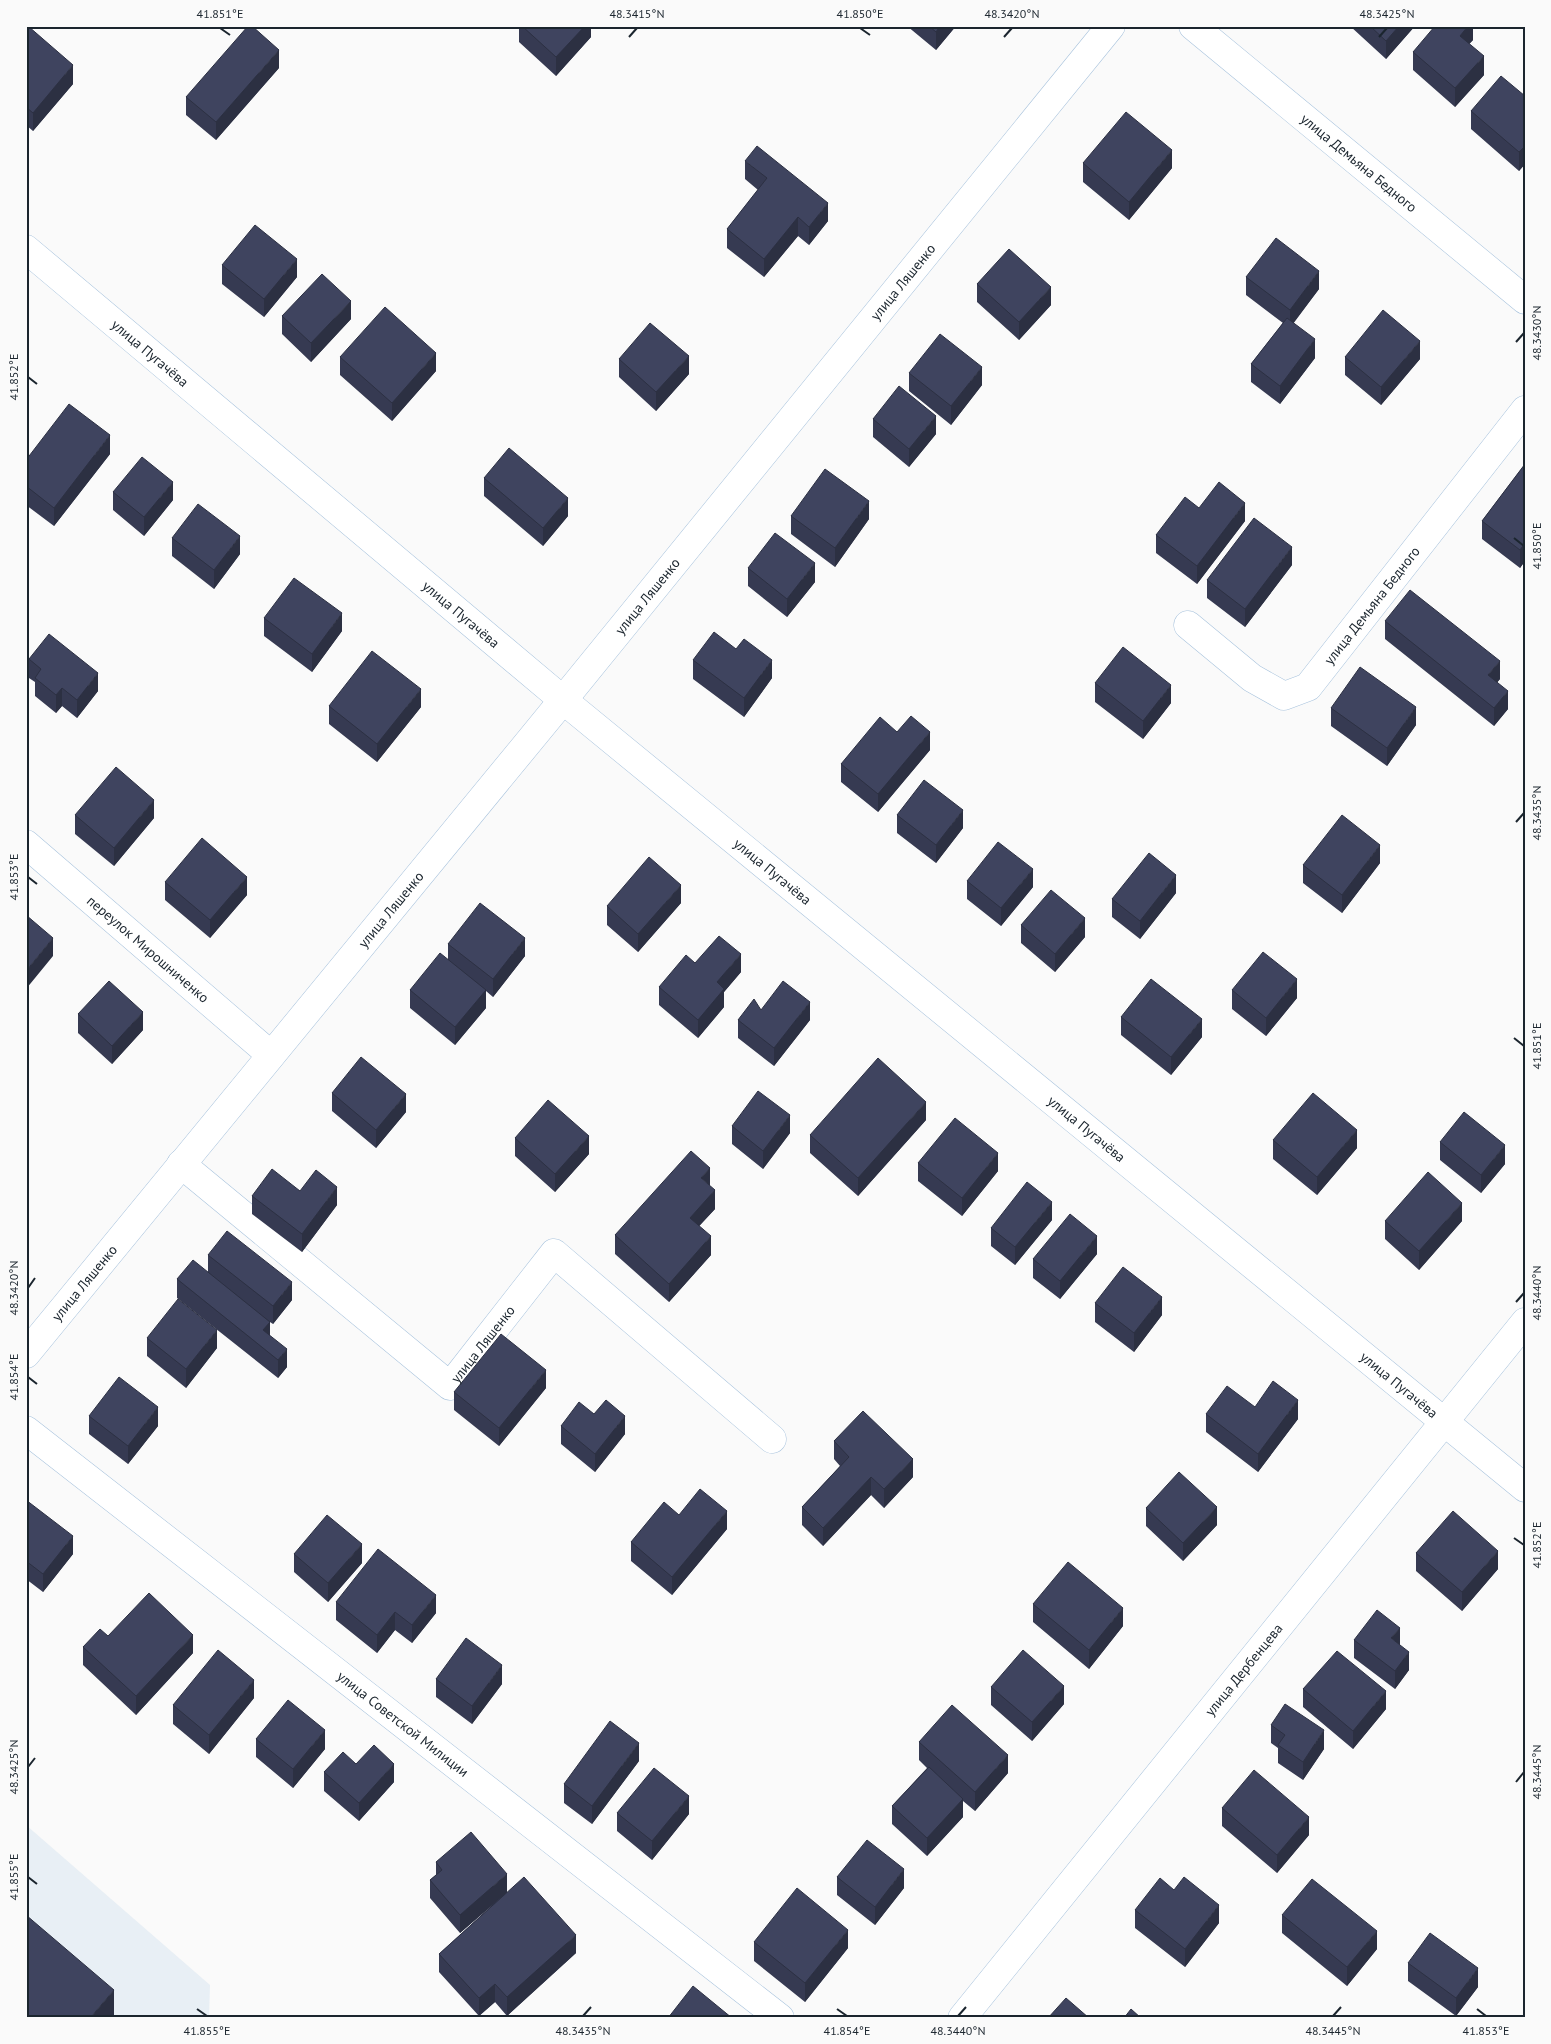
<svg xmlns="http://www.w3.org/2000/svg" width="1551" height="2044" font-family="'PT Sans',sans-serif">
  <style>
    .built { fill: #e8eff5 }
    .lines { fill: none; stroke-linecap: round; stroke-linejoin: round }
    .street-casing { stroke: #a8c3dd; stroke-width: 29 }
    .secondary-casing { stroke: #a8c3dd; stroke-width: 29 }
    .street { stroke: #fff; stroke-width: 28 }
    .secondary { stroke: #fff; stroke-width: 28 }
    .wall { fill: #363a52 }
    .shaded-wall { fill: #2c3042 }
    .building { fill: #3f445f; stroke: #2c3042 }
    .ticks { fill: none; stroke: #1b252e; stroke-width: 2 }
    .labels { text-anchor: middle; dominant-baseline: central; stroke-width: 5; stroke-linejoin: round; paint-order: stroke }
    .street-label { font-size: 14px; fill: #1b252e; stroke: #fafafa }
    .neatline { fill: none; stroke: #1b252e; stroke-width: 2 }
    .ticks-label { font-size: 12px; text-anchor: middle; fill: #1b252e }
  </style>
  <rect width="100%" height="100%" fill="#fafafa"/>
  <!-- built -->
  <path class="built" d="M26,1825L210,1985L209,2018H26Z"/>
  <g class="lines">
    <defs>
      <g id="street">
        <path id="s1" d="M26,249L563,700L1525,1488"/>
        <path id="s2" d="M1188,625L1252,678L1284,696L1308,687L1525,410"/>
        <path id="s3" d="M26,844L271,1055"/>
        <path id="s4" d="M181,1164L450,1386L554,1253L772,1439"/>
        <path id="s5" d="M26,1354L563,700L1111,26"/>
        <path id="s6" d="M26,1430L780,2018"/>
        <path id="s7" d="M962,2018L1525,1322"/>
      </g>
      <g id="secondary">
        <path id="s8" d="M1193,26L1525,300"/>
      </g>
    </defs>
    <!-- street casing -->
    <use href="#street" class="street-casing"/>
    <!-- secondary casing -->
    <use href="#secondary" class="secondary-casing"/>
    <!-- street -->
    <use href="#street" class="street"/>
    <!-- secondary -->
    <use href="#secondary" class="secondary"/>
  </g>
  <!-- wall -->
  <path class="wall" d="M26,26L73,84L33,131L26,125Z
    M519,26H591V37L556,76L519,42Z
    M907,26H956L936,50Z
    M1350,26H1415L1386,59Z
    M1473,26V40L1469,44L1484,75L1455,107L1413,70V52Z
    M279,68L216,140L186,115V97Z
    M1525,96V164L1519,171L1471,129V111Z
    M745,161L828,221L809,245L798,236L764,277L727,248V229L758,190L745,179Z
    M1083,163L1172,168L1129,220L1083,182Z
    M222,265L297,277L264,317L222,284Z
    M1246,277L1319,289L1293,323L1315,358L1280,404L1251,382V364L1283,323L1246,295Z
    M977,284L1051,305L1019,340L977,302Z
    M282,316L351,319L311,362L282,334Z
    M340,357L436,371L392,421L340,375Z
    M1345,357L1420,359L1381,405L1345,375Z
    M619,359L689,374L656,411L619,377Z
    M909,373L982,385L951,425L909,391Z
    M873,419L936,434L909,467L873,437Z
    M110,454L54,526L26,505V460Z
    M1525,464V561L1520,568L1482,539V521Z
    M484,478L568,516L543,546L484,496Z
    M113,492L173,500L144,536L113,510Z
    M1199,508L1245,521L1197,584L1156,553V535Z
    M791,516L869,519L835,567L791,534Z
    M172,538L240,554L214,589L172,556Z
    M1292,565L1245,627L1207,598V580Z
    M748,568L815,582L787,617L748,586Z
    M264,618L342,631L312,672L264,636Z
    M1385,621L1500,679L1497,682L1508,709L1494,726L1385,639Z
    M29,659L98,691L77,718L62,706L56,713L35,696V682L29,678Z
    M693,660L772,678L744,717L693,679Z
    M1095,683L1171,703L1143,739L1095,702Z
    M329,706L421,707L377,762L329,724Z
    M1331,708L1416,725L1387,766L1331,726Z
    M897,732L930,750L878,812L841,782V764Z
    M75,815L154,818L114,866L75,834Z
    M897,815L963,828L936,863L897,833Z
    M1380,863L1342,913L1303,883V865Z
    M967,881L1033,887L1001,926L967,899Z
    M165,882L247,895L210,938L165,900Z
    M1176,893L1140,939L1112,917V899Z
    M681,903L638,952L607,925V906Z
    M1021,925L1085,937L1055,972L1021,943Z
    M448,944L525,956L493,997L486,991V1008L455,1045L410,1008V990L448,959Z
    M695,963L741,972L724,992V1007L698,1038L659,1005V987Z
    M1232,990L1297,998L1266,1036L1232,1009Z
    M761,1010L810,1020L774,1066L738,1038V1020Z
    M78,1014L143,1030L112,1064L78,1033Z
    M1121,1017L1202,1037L1171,1075L1121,1035Z
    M332,1093L406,1112L376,1148L332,1111Z
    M926,1120L858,1196L810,1153V1135Z
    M732,1126L790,1133L763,1169L732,1144Z
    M515,1138L589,1154L555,1192L515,1156Z
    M1273,1140L1357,1148L1317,1195L1273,1159Z
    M1440,1142L1505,1164L1481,1193L1440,1160Z
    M918,1163L998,1171L962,1216L918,1181Z
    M710,1186L715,1209L699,1226L711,1255L669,1302L615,1254V1235Z
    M300,1191L337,1205L302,1252L252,1214V1196Z
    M1052,1220L1015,1265L991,1246V1228Z
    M1385,1221H1462L1419,1270L1385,1239Z
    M1097,1254L1060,1299L1033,1278V1259Z
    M208,1255L292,1300L273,1324L270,1322V1336L287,1367L278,1378L177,1298V1279L208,1272Z
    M1095,1303L1162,1315L1134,1352L1095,1322Z
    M147,1338L217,1348L186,1388L147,1356Z
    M546,1388L499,1446L454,1410V1392Z
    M1255,1407L1298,1419L1258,1472L1206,1432V1414Z
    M594,1414L625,1434L595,1472L561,1444V1426Z
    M89,1416L158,1426L128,1464L89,1434Z
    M834,1441L913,1477L884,1508L871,1495L823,1546L802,1525V1507L840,1466L834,1459Z
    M26,1500L73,1554L43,1592L26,1579Z
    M1146,1508L1217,1525L1183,1561L1146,1526Z
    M679,1515L727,1529L672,1595L631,1561V1542Z
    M1416,1553L1498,1569L1462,1611L1416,1571Z
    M294,1554L362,1563L328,1602L294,1572Z
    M336,1602L436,1613L412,1643L395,1630L377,1653L336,1620Z
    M1033,1604L1123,1626L1089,1669L1033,1622Z
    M108,1636L193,1653L136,1715L83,1665V1647Z
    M1354,1640L1400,1645L1409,1670L1395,1689L1354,1658Z
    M436,1679L502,1684L472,1724L436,1697Z
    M991,1687L1064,1704L1032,1741L991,1705Z
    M1303,1689L1386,1709L1353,1749L1303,1707Z
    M254,1698L209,1754L173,1724V1705Z
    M1271,1725L1324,1749L1303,1780L1278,1763V1748L1271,1743Z
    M256,1739L325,1749L293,1788L256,1757Z
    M919,1742L1008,1773L975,1811L963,1801V1817L927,1856L892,1824V1806L927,1768L919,1760Z
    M639,1761L592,1824L564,1803V1784Z
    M356,1764L394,1782L359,1821L324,1791V1772Z
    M1222,1808L1309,1835L1277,1873L1222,1826Z
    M617,1813L689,1814L652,1860L617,1831Z
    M436,1862L507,1892L576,1953L507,2016L495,2002L479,2016L439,1972V1954L494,1904L460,1933L430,1898V1880L436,1875Z
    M837,1877L904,1888L875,1925L837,1895Z
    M1135,1910L1219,1923L1185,1967L1135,1928Z
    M1282,1915L1377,1949L1347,1986L1282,1933Z
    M754,1942L848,1948L805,2002L754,1961Z
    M1408,1963L1478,1987L1456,2016L1408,1981Z"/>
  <!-- shaded-wall -->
  <path class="shaded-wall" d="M585,26H591V37L556,76V57Z
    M940,26H956L936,50V32Z
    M1399,26H1415L1386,59V41Z
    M1468,26H1473V40L1460,54V36Z
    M279,50V68L216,140V122Z
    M1484,56V75L1455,107V88Z
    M73,65V84L33,131V113Z
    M1525,146V164L1519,171V152Z
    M1172,150V168L1129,220V202Z
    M828,203V221L809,245V227Z
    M798,217V236L764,277V259Z
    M297,259V277L264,317V299Z
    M1319,271V289L1290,328V310Z
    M1051,287V305L1019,340V322Z
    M351,301V319L311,362V343Z
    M1315,339V358L1280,404V386Z
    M1420,341V359L1381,405V387Z
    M436,353V371L392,421V403Z
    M689,356V374L656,411V392Z
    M982,367V385L951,425V406Z
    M936,416V434L909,467V449Z
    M110,435V454L54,526V508Z
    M173,482V500L144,536V517Z
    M568,498V516L543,546V528Z
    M869,501V519L835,567V548Z
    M1245,503V521L1197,584V566Z
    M240,536V554L214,589V570Z
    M1525,543V561L1520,568V550Z
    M1292,547V565L1245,627V609Z
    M815,563V582L787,617V599Z
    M342,613V631L312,672V654Z
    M772,660V678L744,717V698Z
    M1500,661V679L1488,694V675Z
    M98,673V691L77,718V700Z
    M1171,685V703L1143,739V721Z
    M62,688V706L56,713V695Z
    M421,689V707L377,762V744Z
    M1508,691V709L1494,726V708Z
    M1416,707V725L1387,766V748Z
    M930,732V750L878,812V794Z
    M154,800V818L114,866V848Z
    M963,810V828L936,863V845Z
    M1380,845V863L1342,913V895Z
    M1033,869V887L1001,926V908Z
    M1176,875V893L1140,939V921Z
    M247,877V895L210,938V920Z
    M681,885V903L638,952V934Z
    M1085,918V937L1055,972V954Z
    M53,938V956L26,989V971Z
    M525,938V956L493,997V979Z
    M741,954V972L724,992V1007L698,1038V1020L717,982Z
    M1297,979V998L1266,1036V1018Z
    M486,990V1008L455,1045V1027Z
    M810,1002V1020L774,1066V1048Z
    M143,1012V1030L112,1064V1046Z
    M1202,1019V1037L1171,1075V1057Z
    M406,1094V1112L376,1148V1130Z
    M926,1102V1120L858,1196V1178Z
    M790,1115V1133L763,1169V1151Z
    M27,1123V1141L26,1142V1124Z
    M1357,1130V1148L1317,1195V1177Z
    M589,1136V1154L555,1192V1174Z
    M1505,1145V1164L1481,1193V1175Z
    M28,1150V1168L26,1170V1152Z
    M998,1153V1171L962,1216V1198Z
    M710,1168V1186L701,1178Z
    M337,1187V1205L302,1252V1234Z
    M715,1190V1209L690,1236V1218Z
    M1052,1202V1220L1015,1265V1247Z
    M1462,1203V1221L1419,1270V1251Z
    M711,1236V1255L669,1302V1284Z
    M1097,1236V1254L1060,1299V1281Z
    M292,1282V1300L273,1324V1306Z
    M1162,1297V1315L1134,1352V1333Z
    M270,1322V1340L263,1330Z
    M217,1330V1348L186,1388V1369Z
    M287,1349V1367L278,1378V1360Z
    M546,1370V1388L499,1446V1428Z
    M1298,1400V1419L1258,1472V1454Z
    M158,1407V1426L128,1464V1446Z
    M625,1416V1434L595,1472V1454Z
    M913,1459V1477L884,1508V1489Z
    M871,1477V1495L823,1546V1528Z
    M1217,1507V1525L1183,1561V1543Z
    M727,1511V1529L672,1595V1577Z
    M73,1536V1554L43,1592V1574Z
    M362,1544V1563L328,1602V1583Z
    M1498,1551V1569L1462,1611V1592Z
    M436,1595V1613L412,1643V1625Z
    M1123,1608V1626L1089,1669V1650Z
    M395,1612V1630L377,1653V1635Z
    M1400,1628V1646L1391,1638Z
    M193,1635V1653L136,1715V1696Z
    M1409,1652V1670L1395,1689V1671Z
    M502,1665V1684L472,1724V1706Z
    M254,1680V1698L209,1754V1735Z
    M1064,1686V1704L1032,1741V1722Z
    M1386,1691V1709L1353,1749V1731Z
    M325,1730V1749L293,1788V1769Z
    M1324,1730V1749L1303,1780V1762Z
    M639,1743V1761L592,1824V1806Z
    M1008,1755V1773L975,1811V1792Z
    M394,1764V1782L359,1821V1803Z
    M689,1796V1814L652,1860V1841Z
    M963,1799V1817L927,1856V1838Z
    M1309,1817V1835L1277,1873V1855Z
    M904,1869V1888L875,1925V1907Z
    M507,1874V1892L460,1933V1915Z
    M1219,1905V1923L1185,1967V1949Z
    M848,1930V1948L805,2002V1983Z
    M1377,1931V1949L1347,1986V1967Z
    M576,1935V1953L507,2016V1997Z
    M1478,1968V1987L1456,2016V1998Z
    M495,1984V2002L479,2016V1998Z
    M114,1990V2017L90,2018Z"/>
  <!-- building -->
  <path class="building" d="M26,26H28L73,65L33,113L26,107Z
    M248,26H252L279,50L216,122L186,97Z
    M522,26H585L556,57Z
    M929,26H940L936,32Z
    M1370,26H1399L1386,41Z
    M1435,26H1468L1460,36L1484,56L1455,88L1413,52Z
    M1501,76L1525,96V146L1519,152L1471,111Z
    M1126,112L1172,150L1129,202L1083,163Z
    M757,146L828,203L809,227L798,217L764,259L727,229L767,178L745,161Z
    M255,225L297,259L264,299L222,265Z
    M1276,238L1319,271L1290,310L1246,277Z
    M1009,249L1051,287L1019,322L977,284Z
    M322,274L351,301L311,343L282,316Z
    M385,307L436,353L392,403L340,357Z
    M1383,310L1420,341L1381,387L1345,357Z
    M1287,318L1315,339L1280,386L1251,364Z
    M650,323L689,356L656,392L619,359Z
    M940,334L982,367L951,406L909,373Z
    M899,386L936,416L909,449L873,419Z
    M69,404L110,435L54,508L26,486V460Z
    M509,448L568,498L543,528L484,478Z
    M142,457L173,482L144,517L113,492Z
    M1525,464V543L1520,550L1482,521Z
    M825,469L869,501L835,548L791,516Z
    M1219,482L1245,503L1197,566L1156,535L1185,497L1199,508Z
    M198,504L240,536L214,570L172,538Z
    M1254,518L1292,547L1245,609L1207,580Z
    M775,533L815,563L787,599L748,568Z
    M294,578L342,613L312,654L264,618Z
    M1410,590L1500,661L1488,675L1508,691L1494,708L1385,621Z
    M714,632L736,649L744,639L772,660L744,698L693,660Z
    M49,634L98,673L77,700L62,688L56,695L35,678L41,669L29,659Z
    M1123,647L1171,685L1143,721L1095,683Z
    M372,651L421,689L377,744L329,706Z
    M1360,667L1416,707L1387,748L1331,708Z
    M911,716L930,732L878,794L841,764L880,717L897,732Z
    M116,767L154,800L114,848L75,815Z
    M924,780L963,810L936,845L897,815Z
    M1342,815L1380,845L1342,895L1303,865Z
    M202,838L247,877L210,920L165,882Z
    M998,842L1033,869L1001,908L967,881Z
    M1149,853L1176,875L1140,921L1112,899Z
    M649,857L681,885L638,934L607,906Z
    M1051,890L1085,918L1055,954L1021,925Z
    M480,903L525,938L493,979L448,944Z
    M26,915L53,938L26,971Z
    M719,936L741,954L717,982L724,989L698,1020L659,987L686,955L695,963Z
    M1263,952L1297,979L1266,1018L1232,990Z
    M440,953L486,990L455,1027L410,990Z
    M1151,979L1202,1019L1171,1057L1121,1017Z
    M109,981L143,1012L112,1046L78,1014Z
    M783,981L810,1002L774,1048L738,1020L754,999L761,1010Z
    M361,1057L406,1094L376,1130L332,1093Z
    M878,1058L926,1102L858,1178L810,1135Z
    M758,1091L790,1115L763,1151L732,1126Z
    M1313,1093L1357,1130L1317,1177L1273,1140Z
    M548,1100L589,1136L555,1174L515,1138Z
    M1464,1112L1505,1145L1481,1175L1440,1142Z
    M955,1118L998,1153L962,1198L918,1163Z
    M691,1151L710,1168L701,1178L715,1190L690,1218L711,1236L669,1284L615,1235Z
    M272,1169L300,1191L316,1170L337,1187L302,1234L252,1196Z
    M1428,1172L1462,1203L1419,1251L1385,1221Z
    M1027,1182L1052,1202L1015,1247L991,1228Z
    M1070,1214L1097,1236L1060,1281L1033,1259Z
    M227,1231L292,1282L273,1306L208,1255Z
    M193,1260L270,1322L263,1330L287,1349L278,1360L177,1279Z
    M1123,1267L1162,1297L1134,1333L1095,1303Z
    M178,1299L217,1330L186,1369L147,1338Z
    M501,1334L546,1370L499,1428L454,1392Z
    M119,1377L158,1407L128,1446L89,1416Z
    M1273,1381L1298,1400L1258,1454L1206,1414L1227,1386L1255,1407Z
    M606,1400L625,1416L595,1454L561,1426L579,1402L594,1414Z
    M863,1411L913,1459L884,1489L871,1477L823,1528L802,1507L849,1457L834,1441Z
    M1179,1472L1217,1507L1183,1543L1146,1508Z
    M700,1489L727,1511L672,1577L631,1542L664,1502L679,1515Z
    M26,1500L73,1536L43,1574L26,1561Z
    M1453,1511L1498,1551L1462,1592L1416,1553Z
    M327,1515L362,1544L328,1583L294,1554Z
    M378,1549L436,1595L412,1625L395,1612L377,1635L336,1602Z
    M1068,1562L1123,1608L1089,1650L1033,1604Z
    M149,1593L193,1635L136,1696L83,1647L100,1629L108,1636Z
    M1377,1610L1400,1628L1391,1638L1409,1652L1395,1671L1354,1640Z
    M466,1638L502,1665L472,1706L436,1679Z
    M218,1650L254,1680L209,1735L173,1705Z
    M1023,1650L1064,1686L1032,1722L991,1687Z
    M1337,1651L1386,1691L1353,1731L1303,1689Z
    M288,1700L325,1730L293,1769L256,1739Z
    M1285,1704L1324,1730L1303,1762L1278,1745L1285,1735L1271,1725Z
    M952,1705L1008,1755L975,1792L919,1742Z
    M610,1721L639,1743L592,1806L564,1784Z
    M374,1745L394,1764L359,1803L324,1772L343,1752L356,1764Z
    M929,1767L963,1799L927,1838L892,1806Z
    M654,1768L689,1796L652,1841L617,1813Z
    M1254,1770L1309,1817L1277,1855L1222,1808Z
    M471,1832L507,1874L460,1915L430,1880L442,1870L436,1862Z
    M867,1840L904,1869L875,1907L837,1877Z
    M524,1877L576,1935L507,1997L495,1984L479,1998L439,1954Z
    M1184,1877L1219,1905L1185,1949L1135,1910L1160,1878L1174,1890Z
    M1312,1879L1377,1931L1347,1967L1282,1915Z
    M797,1888L848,1930L805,1983L754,1942Z
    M26,1915L114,1990L90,2018H26Z
    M1430,1933L1478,1968L1456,1998L1408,1963Z
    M693,1986L732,2018H668Z
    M1066,1998L1089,2018H1048Z
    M1131,2009L1141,2018H1124Z"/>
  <!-- ticks -->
  <path class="ticks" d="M220,28L230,35M860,28L870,35M629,37L637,28M1004,37L1012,28M1379,37L1387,28M1516,342L1524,333M28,377L37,384M1514,538L1524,546M1516,822L1524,813M28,877L37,884M1514,1038L1524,1046M28,1288L35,1278M1516,1302L1524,1293M28,1377L37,1384M1514,1538L1524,1545M28,1767L35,1758M1516,1782L1524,1772M28,1877L37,1884M197,2009L207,2016M837,2009L847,2016M1477,2009L1486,2016M583,2016L591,2007M958,2016L966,2007M1333,2016L1341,2007"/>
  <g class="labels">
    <!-- street labels -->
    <g class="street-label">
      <text stroke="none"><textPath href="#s8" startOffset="215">улица Демьяна Бедного</textPath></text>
      <text stroke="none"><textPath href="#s5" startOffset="1385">улица Ляшенко</textPath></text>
      <text stroke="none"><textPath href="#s1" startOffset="162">улица Пугачёва</textPath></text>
      <text stroke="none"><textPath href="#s5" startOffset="980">улица Ляшенко</textPath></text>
      <text stroke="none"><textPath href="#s2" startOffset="249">улица Демьяна Бедного</textPath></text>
      <text stroke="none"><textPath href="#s1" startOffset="568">улица Пугачёва</textPath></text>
      <text stroke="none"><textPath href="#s1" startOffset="972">улица Пугачёва</textPath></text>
      <text stroke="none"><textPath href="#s5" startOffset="575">улица Ляшенко</textPath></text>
      <text stroke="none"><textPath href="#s3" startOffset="161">переулок Мирошниченко</textPath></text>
      <text stroke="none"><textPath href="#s1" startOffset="1378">улица Пугачёва</textPath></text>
      <text stroke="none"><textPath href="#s5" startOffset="92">улица Ляшенко</textPath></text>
      <text stroke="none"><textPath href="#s4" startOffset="402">улица Ляшенко</textPath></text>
      <text stroke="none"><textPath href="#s1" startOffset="1782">улица Пугачёва</textPath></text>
      <text stroke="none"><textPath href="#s7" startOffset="448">улица Дербенцева</textPath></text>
      <text stroke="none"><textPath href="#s6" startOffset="478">улица Советской Милиции</textPath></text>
    </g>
  </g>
  <!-- border -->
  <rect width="1551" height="2044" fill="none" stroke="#fafafa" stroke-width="55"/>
  <rect x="28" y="28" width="1496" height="1988" class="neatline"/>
  <g class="ticks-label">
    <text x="220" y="18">41.851°E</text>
    <text x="637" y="18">48.3415°N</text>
    <text x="860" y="18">41.850°E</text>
    <text x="1012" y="18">48.3420°N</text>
    <text x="1387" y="18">48.3425°N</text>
    <text transform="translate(1537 333) rotate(-90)" y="4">48.3430°N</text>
    <text transform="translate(14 377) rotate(-90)" y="4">41.852°E</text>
    <text transform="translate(1537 546) rotate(-90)" y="4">41.850°E</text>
    <text transform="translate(1537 813) rotate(-90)" y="4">48.3435°N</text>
    <text transform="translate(14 877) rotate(-90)" y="4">41.853°E</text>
    <text transform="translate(1537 1046) rotate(-90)" y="4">41.851°E</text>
    <text transform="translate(14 1288) rotate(-90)" y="4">48.3420°N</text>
    <text transform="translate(1537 1293) rotate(-90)" y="4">48.3440°N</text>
    <text transform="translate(14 1377) rotate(-90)" y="4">41.854°E</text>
    <text transform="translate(1537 1545) rotate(-90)" y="4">41.852°E</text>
    <text transform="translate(14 1767) rotate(-90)" y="4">48.3425°N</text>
    <text transform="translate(1537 1772) rotate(-90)" y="4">48.3445°N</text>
    <text transform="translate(14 1877) rotate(-90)" y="4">41.855°E</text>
    <text x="207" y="2035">41.855°E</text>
    <text x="583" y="2035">48.3435°N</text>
    <text x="847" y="2035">41.854°E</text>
    <text x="958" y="2035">48.3440°N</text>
    <text x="1333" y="2035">48.3445°N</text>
    <text x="1486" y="2035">41.853°E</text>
  </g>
</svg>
